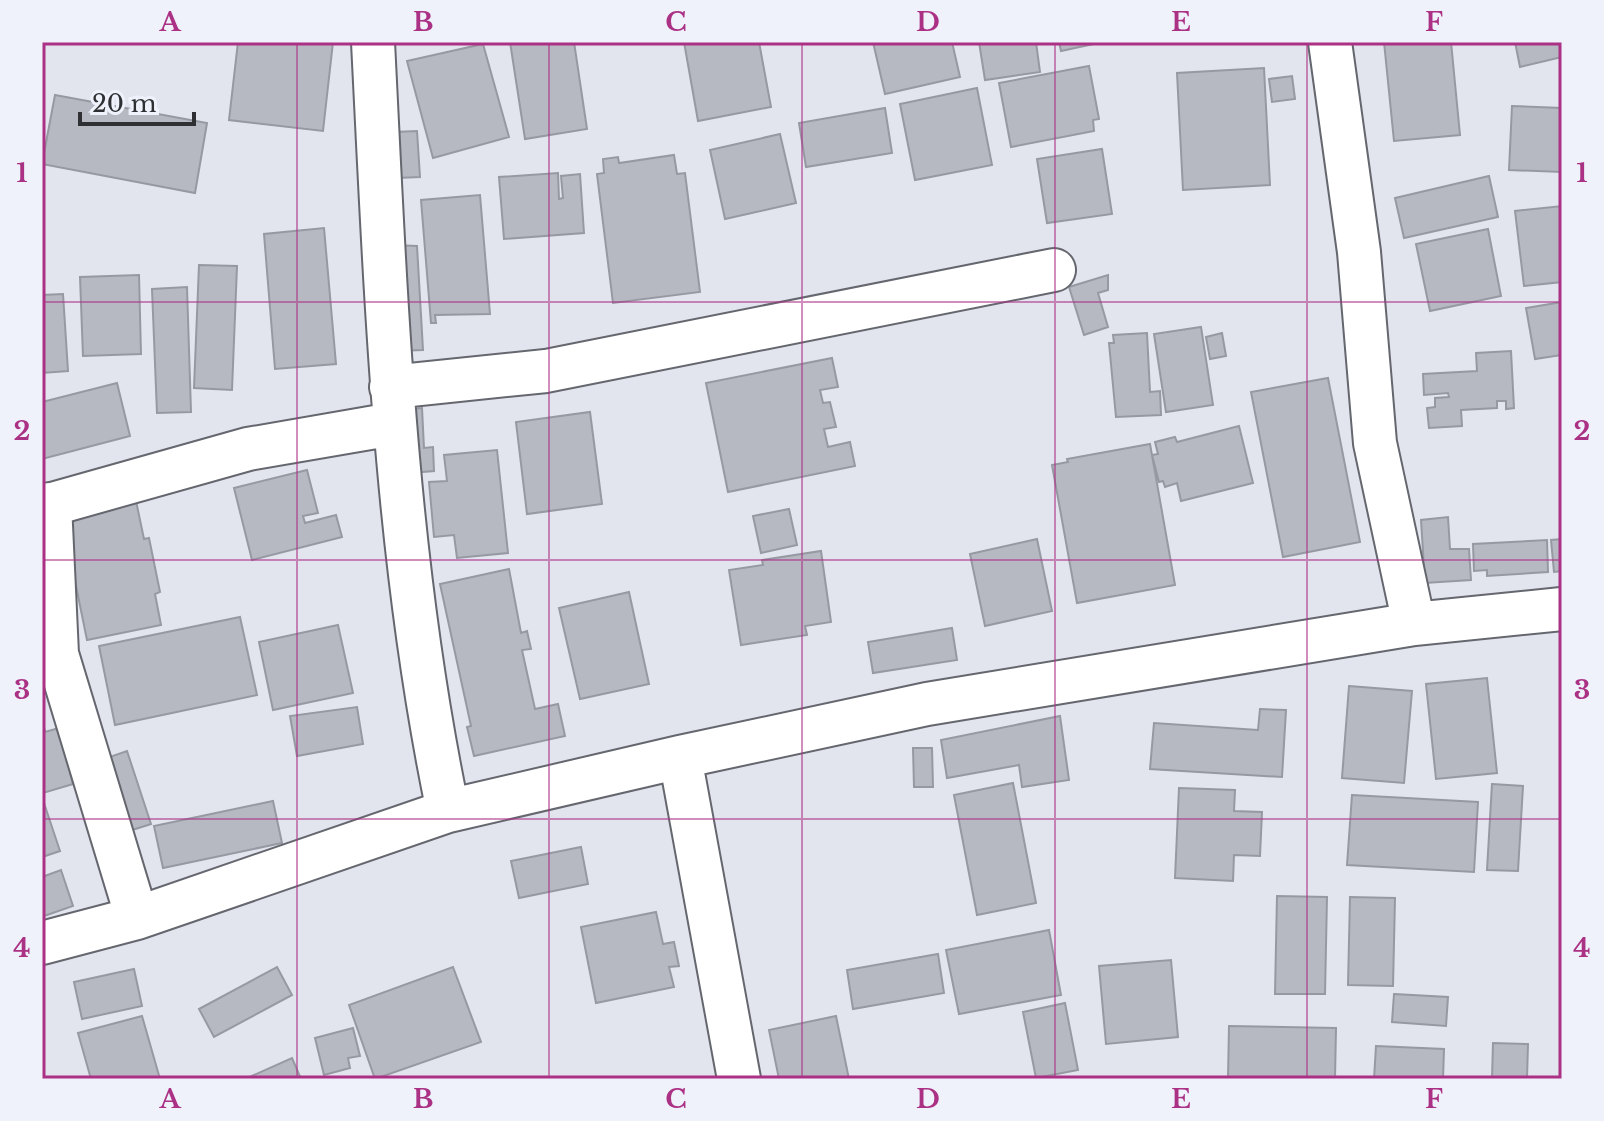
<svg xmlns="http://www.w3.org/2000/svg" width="1604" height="1121" font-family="'Libre Baskerville',serif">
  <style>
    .building { fill: #b7b9c2; stroke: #9799a2; stroke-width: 2 }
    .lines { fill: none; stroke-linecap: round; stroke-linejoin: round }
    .minor-casing { stroke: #65676f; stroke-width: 46 }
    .minor { stroke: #fff; stroke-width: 42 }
    .grid { fill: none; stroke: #ab3185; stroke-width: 2; stroke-opacity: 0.55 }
    .neatline { fill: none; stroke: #ab3185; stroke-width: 3 }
    .grid-label { font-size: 26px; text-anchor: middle; font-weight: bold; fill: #ab3185 }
  </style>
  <rect width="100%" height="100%" fill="#e2e4ee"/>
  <!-- building -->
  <path class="building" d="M238,42H333L323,131L229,120Z
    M510,42H574L587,129L525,139Z
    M684,42H759L771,107L698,121Z
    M873,42H952L960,77L885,94Z
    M979,42H1036L1040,72L985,80Z
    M1059,42H1103L1061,51Z
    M1384,42H1451L1460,135L1394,141Z
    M1515,42H1562V57L1520,67Z
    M483,44L509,137L433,158L407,61Z
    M1089,66L1099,119L1093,120L1094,131L1011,147L999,83Z
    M1264,68L1270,185L1183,190L1177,73Z
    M1292,76L1295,99L1272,102L1269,79Z
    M977,88L992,165L915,180L900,104Z
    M55,95L207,123L195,193L42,164Z
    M1512,106L1562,108V172L1509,170Z
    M885,108L892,153L806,167L799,123Z
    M417,131L420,177L397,178L394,132Z
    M780,134L796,203L725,219L710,150Z
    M1102,149L1112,214L1047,223L1037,159Z
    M674,155L677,174L685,173L700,292L613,303L597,174L604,173L603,159L618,157L619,163Z
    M558,173L559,199L563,198L561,176L580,174L584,233L504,239L499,177Z
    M1489,176L1498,217L1404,238L1395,198Z
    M480,195L490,314L435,315L436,323H431L421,200Z
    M1562,206V282L1524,286L1515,211Z
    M324,228L336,364L275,369L264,234Z
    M1488,229L1501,296L1430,311L1416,244Z
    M393,245L417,246L423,350L397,351Z
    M199,265L237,266L232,390L194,388Z
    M139,275L141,354L83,356L80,277Z
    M1108,275V290L1098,293L1108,327L1084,335L1069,287Z
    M187,287L191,412L157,413L152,289Z
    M63,294L68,371L42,373V295Z
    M1562,302V355L1535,359L1526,308Z
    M1201,327L1213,405L1166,412L1154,334Z
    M1147,333L1150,392L1160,391L1161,415L1116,417L1109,343H1114L1113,335Z
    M1222,333L1226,356L1210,359L1206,337Z
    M1511,351L1514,408L1506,409V401H1497V408L1461,410L1462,426L1429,428L1427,408L1435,407V398L1449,397L1448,393L1424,395L1423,374L1477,371L1476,353Z
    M832,358L838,387L820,390L823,403L830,402L836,427L824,429L828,447L850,442L855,466L728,492L706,383Z
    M1328,378L1360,542L1283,557L1251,392Z
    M117,383L130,436L42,459V402Z
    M422,408L424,448L433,447L434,471L411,473L404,410Z
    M590,412L602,504L527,514L516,422Z
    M1239,426L1253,483L1181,501L1177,483L1165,487L1163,481L1159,482L1152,455L1158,454L1155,442L1175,437L1177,442Z
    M1150,444L1175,585L1077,603L1052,465L1068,462L1067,459Z
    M497,450L508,553L457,558L454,535L434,537L429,482L447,481L444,455Z
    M307,470L318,513L303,516L305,523L336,515L342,537L252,560L234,488Z
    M136,501L144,539L149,538L160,592L155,594L161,625L87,640L62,517Z
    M789,509L797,545L761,553L753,516Z
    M1448,517L1450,549H1469L1471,580L1425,583L1421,520Z
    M1037,539L1052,611L985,626L970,554Z
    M1562,539V571L1554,572L1551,540Z
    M1547,540L1548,572L1487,576V570L1474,571L1473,544Z
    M821,551L831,622L805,626L807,635L741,645L729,570L763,565L762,560Z
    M509,569L521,633L527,631L531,649L522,650L535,709L558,704L565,736L474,756L467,727L471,726L440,584Z
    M629,592L649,684L580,699L559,608Z
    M240,617L257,695L115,725L99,646Z
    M338,625L353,693L273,710L259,642Z
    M952,628L957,660L873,673L868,642Z
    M1487,678L1497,773L1436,779L1426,684Z
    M1349,686L1412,691L1404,783L1342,778Z
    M357,707L363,744L297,756L290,716Z
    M1260,709L1286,710L1282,777L1150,769L1154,723L1258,730Z
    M1060,716L1069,780L1022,787L1019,765L947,778L941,740Z
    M43,723L45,732L59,728L73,784L43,793Z
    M913,748H932L933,787H914Z
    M127,751L151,824L126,832L101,760Z
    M1013,783L1036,903L977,915L954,795Z
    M1492,784L1523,786L1518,871L1487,870Z
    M1179,788L1235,790L1234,811L1262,812L1260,856L1234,855L1233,881L1175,878Z
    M1352,795L1478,802L1474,872L1347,865Z
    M42,797L60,851L42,857Z
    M273,801L282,843L163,868L154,826Z
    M581,847L588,884L519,898L511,861Z
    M61,870L73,906L44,916L42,877Z
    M1277,896L1327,897L1325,994H1275Z
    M1350,897L1395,898L1393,986L1348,985Z
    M656,912L663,944L674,942L679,966L669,967L674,987L596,1003L581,927Z
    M1049,930L1061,995L959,1014L946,950Z
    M938,954L944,993L853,1009L847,970Z
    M1171,960L1178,1037L1106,1044L1099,966Z
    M277,967L292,995L214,1037L199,1009Z
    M453,967L481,1042L375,1079L349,1005Z
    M134,969L142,1006L82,1019L74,982Z
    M1394,994L1448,997L1446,1026L1392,1022Z
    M1065,1003L1078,1070L1036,1078L1023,1012Z
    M142,1016L160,1079H91L78,1033Z
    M836,1016L849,1079H779L769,1030Z
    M1229,1026L1336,1028L1335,1079H1228Z
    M353,1028L360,1056L348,1058L350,1068L324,1075L315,1038Z
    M1493,1043L1528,1044L1527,1079H1492Z
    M1376,1046L1444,1049L1443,1079H1374Z
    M292,1058L301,1079H245Z"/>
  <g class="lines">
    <defs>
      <path id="minor" d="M373,42C386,300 395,558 448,811
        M1330,42L1359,252L1375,443L1414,624
        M391,387L546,371L1054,270
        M50,504L57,654L137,918
        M42,507L248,449L393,424
        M680,757L739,1079
        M42,943L137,918L448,811L680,757L927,704L1414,624L1562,609"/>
    </defs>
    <!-- minor casing -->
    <use href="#minor" class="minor-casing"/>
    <!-- minor -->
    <use href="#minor" class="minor"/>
  </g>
  <!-- grid -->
  <path class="grid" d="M297,42V1079M549,42V1079M802,42V1079M1055,42V1079M1307,42V1079M42,302H1562M42,560H1562M42,819H1562"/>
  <!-- border -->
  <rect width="1604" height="1121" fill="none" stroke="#eff1fb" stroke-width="88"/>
  <!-- scale -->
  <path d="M80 112v12h114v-12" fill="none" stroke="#2f3033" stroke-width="4"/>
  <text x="92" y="112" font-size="24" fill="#2f3033" stroke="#eff1fb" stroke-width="6" paint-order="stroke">20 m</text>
  <rect x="44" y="44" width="1516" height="1033" class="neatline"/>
  <g class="grid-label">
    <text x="170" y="31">A</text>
    <text x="423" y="31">B</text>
    <text x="676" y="31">C</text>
    <text x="928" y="31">D</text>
    <text x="1181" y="31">E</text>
    <text x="1434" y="31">F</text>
    <text x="22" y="182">1</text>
    <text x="1582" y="182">1</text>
    <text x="22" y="440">2</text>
    <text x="1582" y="440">2</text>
    <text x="22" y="699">3</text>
    <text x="1582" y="699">3</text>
    <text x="22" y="957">4</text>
    <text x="1582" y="957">4</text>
    <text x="170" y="1108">A</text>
    <text x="423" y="1108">B</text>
    <text x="676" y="1108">C</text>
    <text x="928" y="1108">D</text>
    <text x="1181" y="1108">E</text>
    <text x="1434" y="1108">F</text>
  </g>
</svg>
